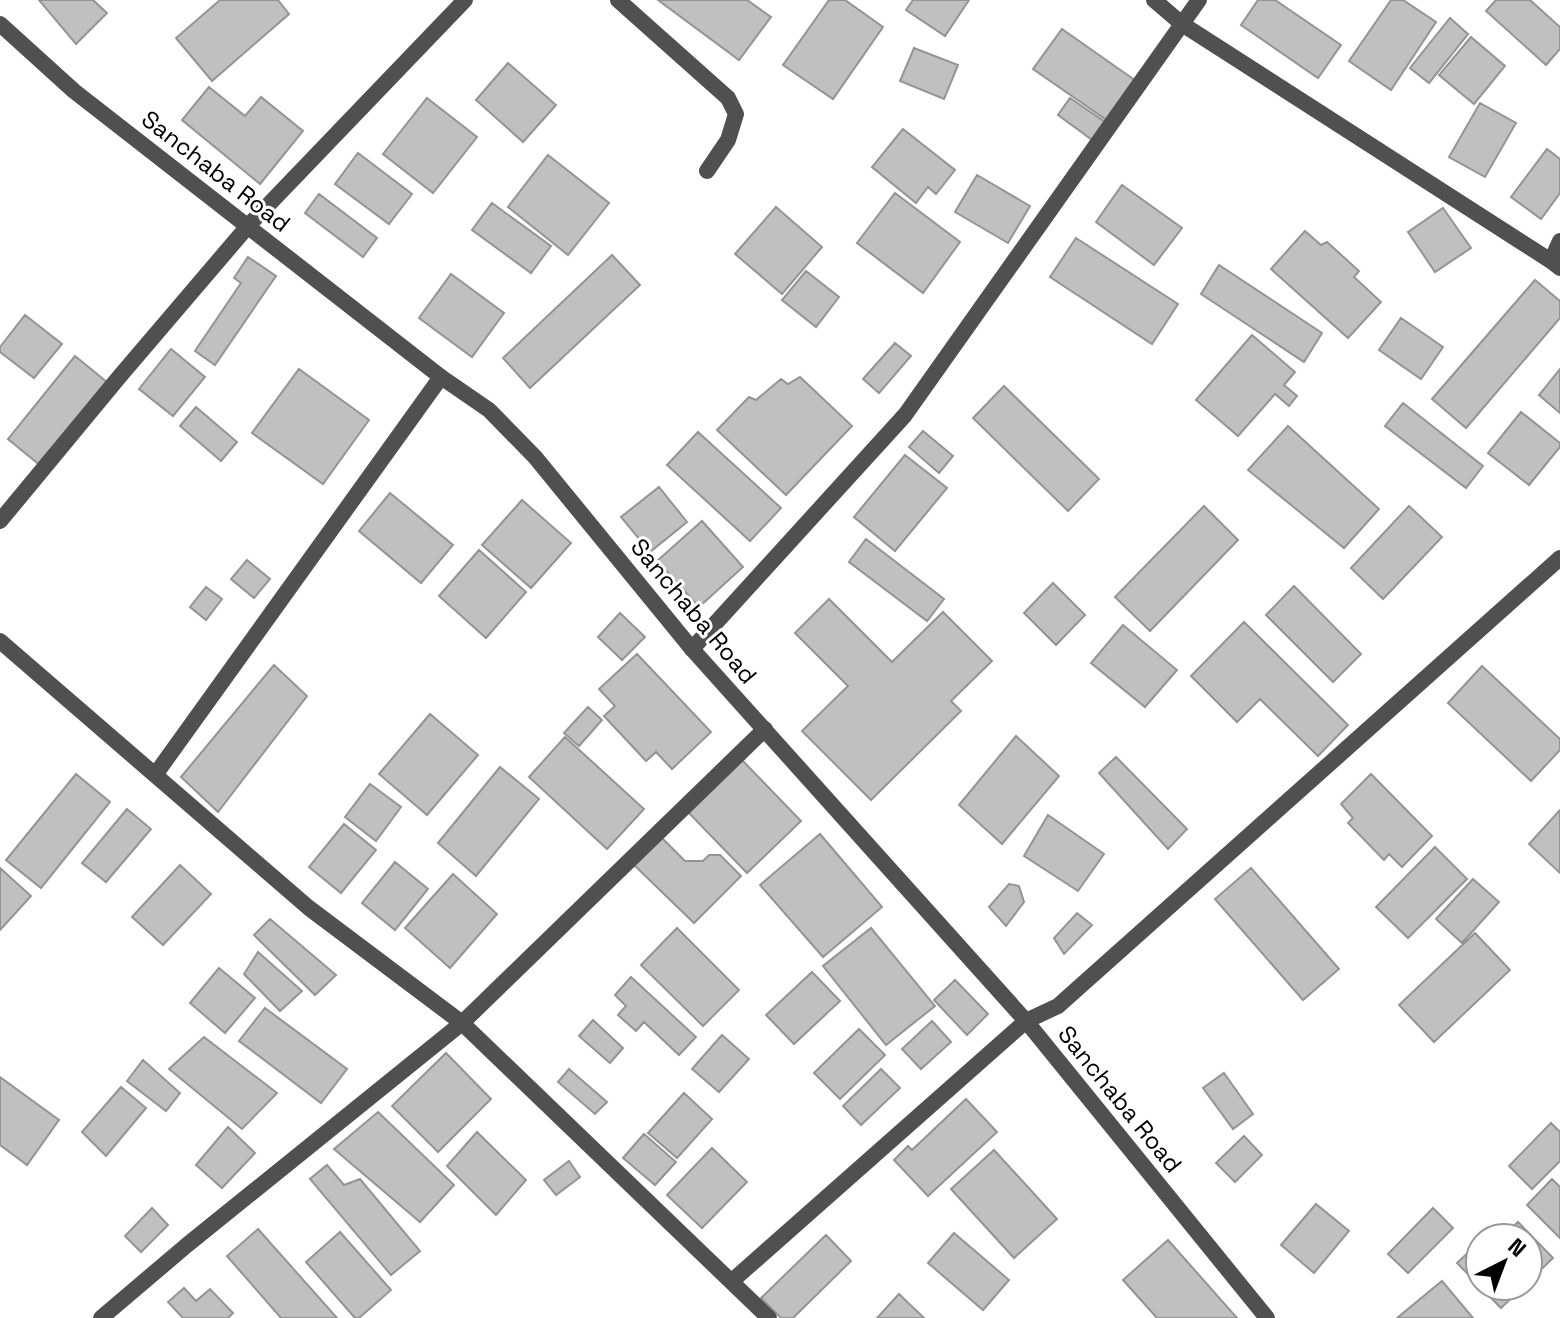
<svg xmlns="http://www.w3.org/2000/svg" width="1560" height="1318" font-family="'Space Grotesk',sans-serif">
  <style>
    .building { fill: #c0c0c0; stroke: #949494; stroke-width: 2 }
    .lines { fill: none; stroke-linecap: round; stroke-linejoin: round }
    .service { stroke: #505050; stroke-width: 16 }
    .minor { stroke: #505050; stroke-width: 16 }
    .tertiary { stroke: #505050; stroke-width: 16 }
    .labels { text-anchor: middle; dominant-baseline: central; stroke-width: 6; stroke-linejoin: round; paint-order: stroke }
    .street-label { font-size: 24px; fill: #000; stroke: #fff }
  </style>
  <rect width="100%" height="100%" fill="#fff"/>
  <!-- building -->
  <path class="building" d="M39,0H93L107,13L76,44Z
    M220,0H278L289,14L212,81L176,38Z
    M658,0H747L771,17L739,60Z
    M829,0H845L883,27L833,99L783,65Z
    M913,0H969L945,36L906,10Z
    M1258,0H1275L1341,45L1318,78L1241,25Z
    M1391,0H1403L1436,22L1391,90L1349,61Z
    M1496,0H1530L1560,27V49L1546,65L1486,11Z
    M1450,18L1468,34L1429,83L1410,68Z
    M1062,29L1136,81L1108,121L1033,69Z
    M1471,37L1505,66L1474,104L1439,75Z
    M914,48L958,65L944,99L900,81Z
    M508,63L556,105L523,142L476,100Z
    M209,87L245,116L261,97L303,131L260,184L182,120Z
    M427,98L477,137L433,193L383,154Z
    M1070,98L1108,124L1095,142L1058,115Z
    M1480,103L1516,123L1485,177L1449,157Z
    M903,129L955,170L936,194L928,187L916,203L872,167Z
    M1547,149L1560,159V193L1541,219L1511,197Z
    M358,153L412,194L389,224L335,184Z
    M548,155L609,203L568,255L508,207Z
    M977,175L1030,206L1008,243L955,212Z
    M1122,185L1182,228L1154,265L1096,222Z
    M895,193L960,242L923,293L857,243Z
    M319,194L377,238L363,257L305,213Z
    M492,203L551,246L531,273L472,230Z
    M776,207L822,247L782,294L735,254Z
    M1443,208L1471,248L1435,272L1408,232Z
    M1305,231L1321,245L1327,242L1359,271L1354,277L1381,302L1348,338L1271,269Z
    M1076,238L1178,304L1152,344L1050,277Z
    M612,255L640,285L530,388L503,358Z
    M248,257L276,276L215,365L195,351L241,283L234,278Z
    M1219,265L1322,333L1304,362L1201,294Z
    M806,271L839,297L816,327L782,300Z
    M451,274L504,313L472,357L419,318Z
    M1535,280L1560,301V318L1466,428L1432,399Z
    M25,315L62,344L34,378L0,352V347Z
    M1401,318L1443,347L1421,379L1379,350Z
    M1252,335L1295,372L1284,385L1297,396L1289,406L1275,394L1238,436L1196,400Z
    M895,343L911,356L879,393L863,379Z
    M171,349L205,377L173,416L139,389Z
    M75,356L108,383L41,466L8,439Z
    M299,369L369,420L323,484L252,433Z
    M1560,369V413L1539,395Z
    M800,377L852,426L786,495L717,430L749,397L756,400L781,379L788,384Z
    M1004,386L1099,479L1068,511L973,418Z
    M1403,403L1483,466L1466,488L1385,426Z
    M196,407L237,442L221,461L180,426Z
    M1521,412L1560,443V447L1529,485L1488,453Z
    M1288,426L1379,509L1344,548L1248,470Z
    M923,431L953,456L939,473L909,447Z
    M698,432L781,508L750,541L667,465Z
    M905,455L947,488L895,551L854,517Z
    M659,487L687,522L650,552L621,517Z
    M390,493L453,545L421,583L359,531Z
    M522,500L571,543L531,588L482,545Z
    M1204,506L1238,540L1150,631L1115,597Z
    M1409,506L1442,537L1383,599L1351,568Z
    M702,521L743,567L699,607L657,561Z
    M866,539L944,599L927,621L849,562Z
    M479,550L526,592L486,638L439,596Z
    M247,560L270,579L254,598L231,579Z
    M1053,583L1085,615L1056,645L1024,613Z
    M1294,586L1361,654L1333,682L1266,615Z
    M206,587L222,599L206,620L190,607Z
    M829,599L892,662L943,612L992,661L951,701L961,711L871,800L802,731L848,686L795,633Z
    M620,613L645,637L622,660L598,637Z
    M1244,622L1348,725L1318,756L1260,699L1237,722L1191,676Z
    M1123,625L1177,670L1145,707L1091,663Z
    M637,654L711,732L672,769L656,752L646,761L604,716L615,706L599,689Z
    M274,665L307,696L218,812L181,777Z
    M1482,666L1560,739V750L1531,781L1448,703Z
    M588,707L602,720L579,746L564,733Z
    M430,714L478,755L427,815L379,774Z
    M1016,736L1059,776L1002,844L959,805Z
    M565,737L644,809L607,849L529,777Z
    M1116,757L1187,829L1168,849L1099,773Z
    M741,759L801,821L747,873L687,811Z
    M500,767L539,799L476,876L438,843Z
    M76,774L110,802L41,888L6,860Z
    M1371,774L1432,836L1402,867L1389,854L1384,860L1348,823L1353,818L1341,804Z
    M370,784L401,807L376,841L345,817Z
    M127,809L151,829L106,882L82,863Z
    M1560,810V873L1529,844Z
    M1048,815L1104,854L1078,891L1024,856Z
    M344,824L376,850L341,893L309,867Z
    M820,834L882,907L823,957L760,885Z
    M661,837L685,861H703L709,855H720L741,876L694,923L634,865Z
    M1435,847L1467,879L1408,938L1376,907Z
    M395,862L428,889L395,930L362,903Z
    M180,865L211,894L163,945L132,917Z
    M0,868L31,896L0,930Z
    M1251,868L1339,969L1303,1000L1215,899Z
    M453,874L497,914L450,968L405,928Z
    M1473,879L1499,902L1462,943L1436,919Z
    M1009,884L1019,886L1024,902L1006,926L989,907Z
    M1077,913L1092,925L1064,954L1054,938Z
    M270,919L336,975L315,995L254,935Z
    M677,928L739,990L703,1026L641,965Z
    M871,928L935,1006L886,1045L823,966Z
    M1475,933L1510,970L1434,1042L1399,1005Z
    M258,952L302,991L280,1011L244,974Z
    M219,968L255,998L225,1033L190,1003Z
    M812,972L840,1001L794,1044L766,1015Z
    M631,977L696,1037L679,1055L644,1022L636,1031L618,1015L626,1006L615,995Z
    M955,980L988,1014L967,1035L934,1000Z
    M265,1008L347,1069L321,1103L239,1041Z
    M593,1020L623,1048L610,1063L579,1036Z
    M932,1021L951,1042L921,1069L902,1049Z
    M859,1029L885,1055L840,1099L814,1073Z
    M722,1035L749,1059L719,1092L692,1069Z
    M204,1037L277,1093L242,1129L169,1069Z
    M446,1053L491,1099L438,1152L392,1106Z
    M143,1060L180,1093L166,1111L127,1081Z
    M569,1069L607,1102L595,1114L558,1082Z
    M881,1069L900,1088L861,1125L843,1106Z
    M1224,1073L1253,1114L1233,1129L1203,1088Z
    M0,1077L59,1120L27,1165L0,1145Z
    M121,1087L146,1108L106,1156L82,1132Z
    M684,1093L712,1119L677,1158L648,1133Z
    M966,1099L997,1132L928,1196L894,1160L908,1146L912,1150Z
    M378,1112L454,1185L420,1222L334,1149Z
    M1551,1123L1560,1132V1161L1532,1189L1509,1166Z
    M228,1127L255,1153L222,1188L196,1165Z
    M477,1132L526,1180L496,1215L447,1166Z
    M644,1134L676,1162L655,1185L623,1158Z
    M1244,1136L1262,1155L1235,1182L1216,1163Z
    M712,1148L747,1182L702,1228L667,1195Z
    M994,1150L1057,1219L1014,1258L951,1189Z
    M569,1161L580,1177L556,1195L544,1180Z
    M327,1165L344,1185L360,1179L420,1251L391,1275L310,1179Z
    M1552,1179L1560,1187V1238L1527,1205Z
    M1316,1204L1349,1231L1314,1273L1281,1245Z
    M152,1208L168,1225L141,1252L125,1236Z
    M1433,1208L1453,1228L1408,1273L1388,1254Z
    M1518,1222L1553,1258L1528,1282V1238H1501Z
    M258,1229L337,1318H281L227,1256Z
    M340,1232L391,1290L359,1318H355L306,1262Z
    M954,1233L1009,1280L983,1310L928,1263Z
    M826,1235L851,1261L793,1318H781L761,1298Z
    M1168,1240L1237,1318H1157L1123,1280Z
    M1474,1247L1480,1253V1286H1524L1501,1308L1457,1263Z
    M1442,1281L1473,1318H1397Z
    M184,1288L196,1301L210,1289L233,1313L228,1318H183L168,1302Z
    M899,1294L924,1318H877Z"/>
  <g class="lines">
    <!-- service -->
    <path class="service" d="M1551,261L1560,241"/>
    <!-- minor -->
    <path class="minor" d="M618,0L728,98L736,114L728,140L707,171
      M1154,0L1182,24L1551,261L1560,268
      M0,521L120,376L248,226L465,0
      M0,641L309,908L462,1023L769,1318
      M692,649L905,415L1199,0
      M155,775L441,377
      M732,1281L1026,1021L1058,1006L1560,558
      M101,1318L187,1245L462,1023L765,729"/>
    <!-- tertiary -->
    <path class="tertiary" d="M0,24L74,91L441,377L489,410L535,457L692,649L1026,1021L1267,1318"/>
  </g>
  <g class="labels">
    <!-- street labels -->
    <g class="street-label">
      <text transform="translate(216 171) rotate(38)">Sanchaba Road</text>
      <text transform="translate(694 611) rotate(50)">Sanchaba Road</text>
      <text transform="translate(1120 1099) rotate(51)">Sanchaba Road</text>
    </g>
  </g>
  <!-- north arrow -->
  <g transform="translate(1504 1262) rotate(42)"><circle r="38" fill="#ffffff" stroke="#999999" stroke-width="2"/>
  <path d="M0-6L14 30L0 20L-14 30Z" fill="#000000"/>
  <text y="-12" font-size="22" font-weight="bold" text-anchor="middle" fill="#000000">N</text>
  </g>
</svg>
